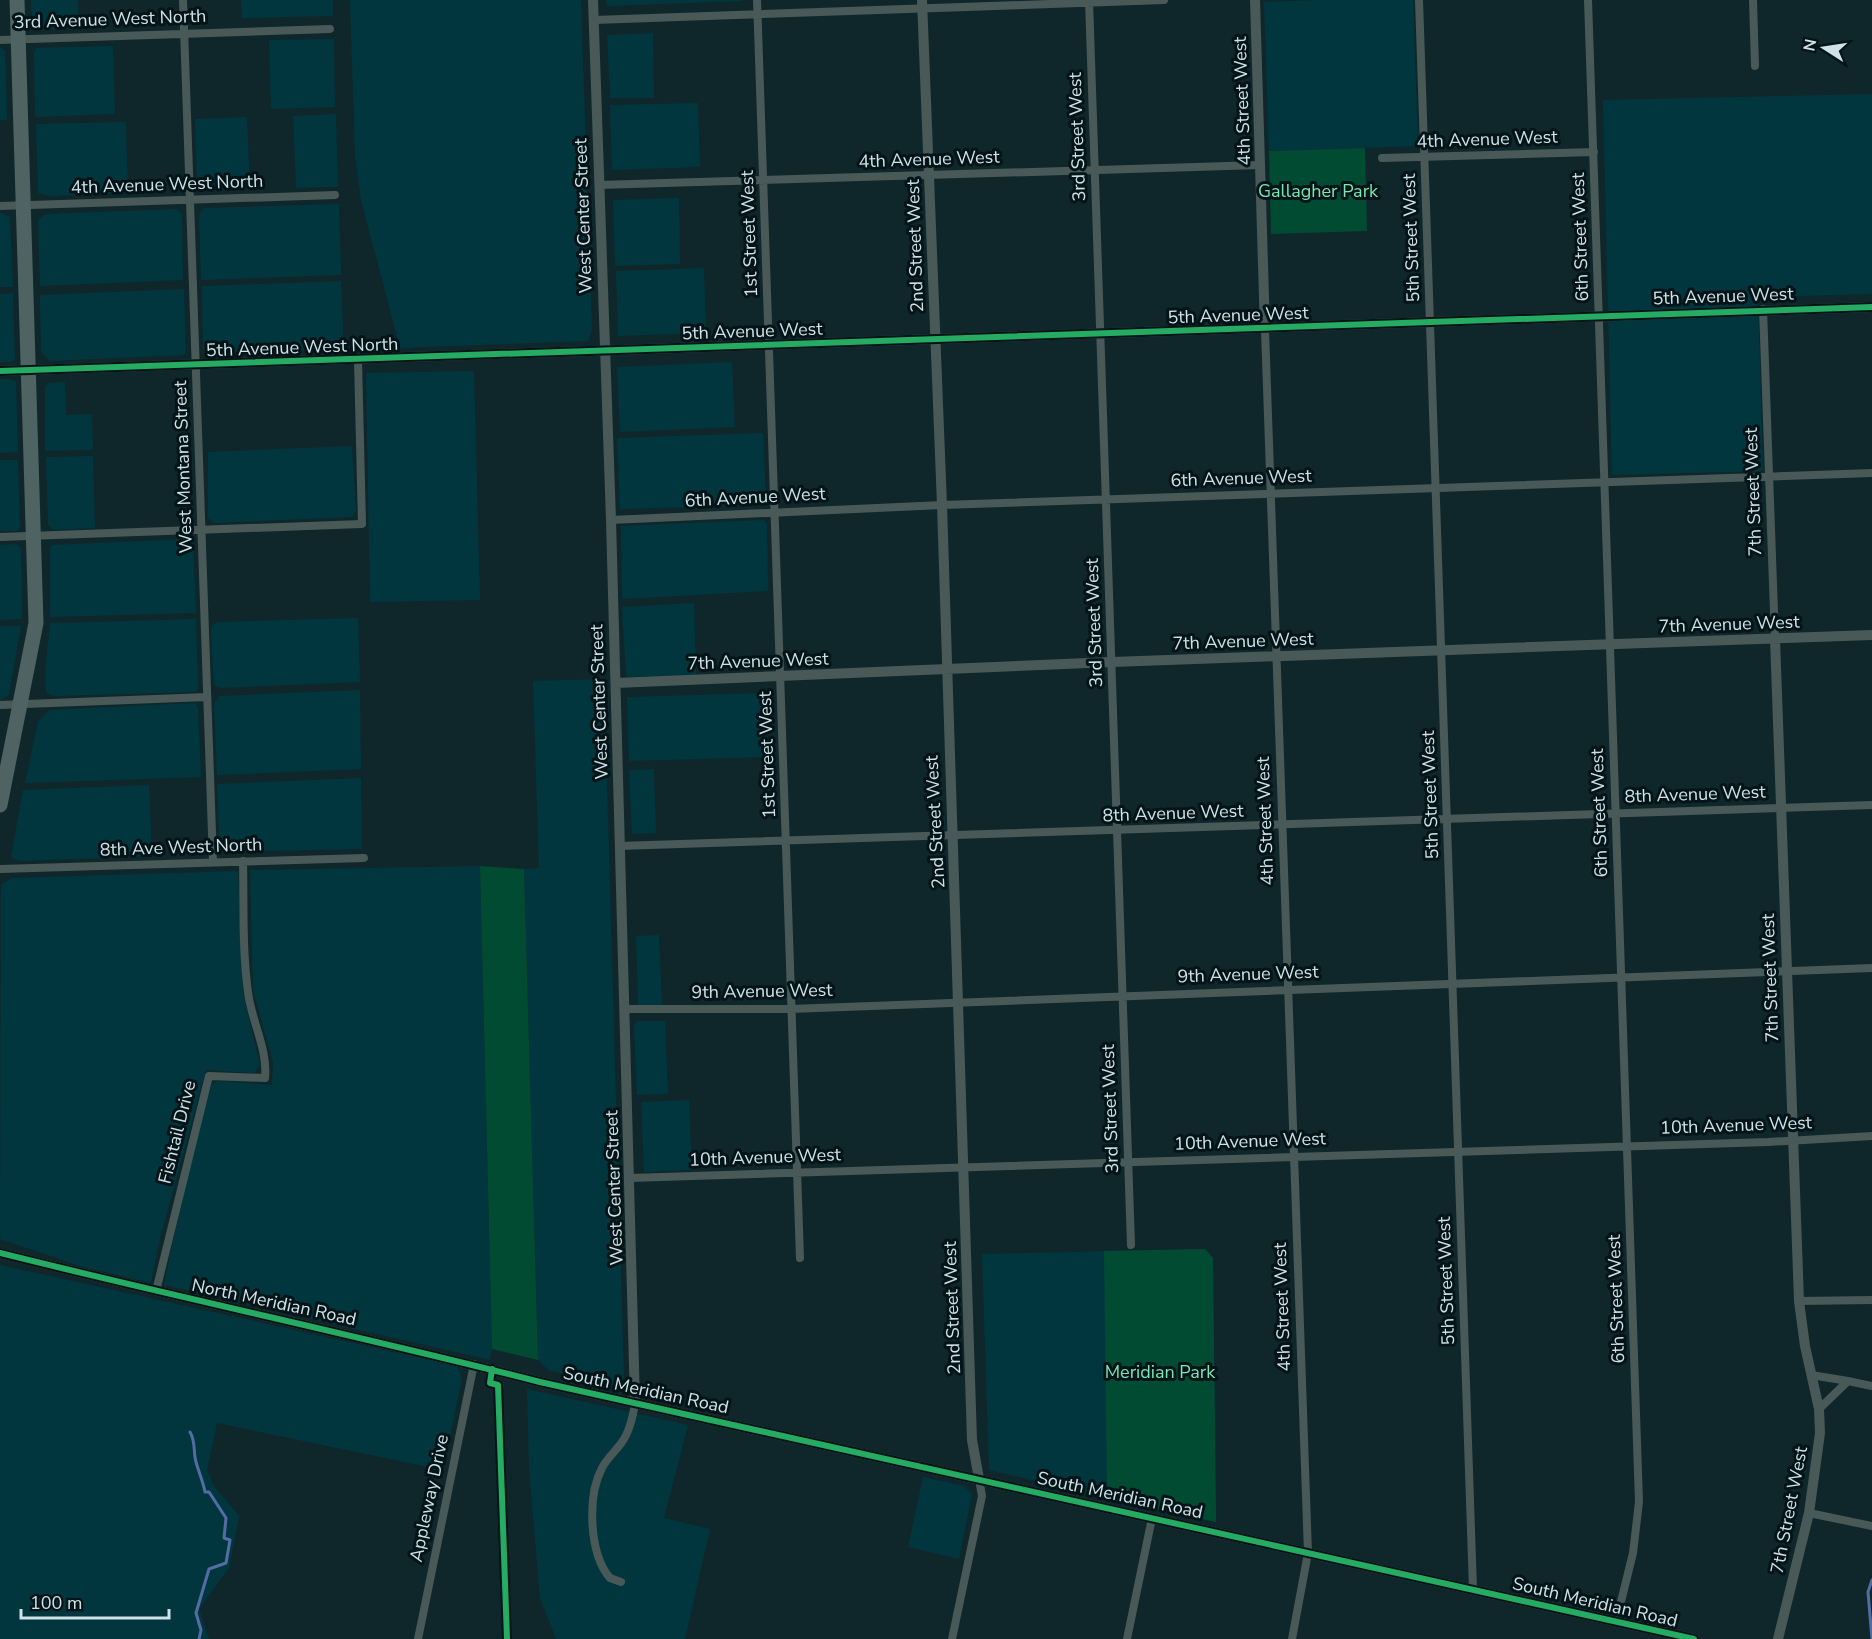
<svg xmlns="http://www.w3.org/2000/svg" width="1872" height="1639" font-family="'Nunito Sans',sans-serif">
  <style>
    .built { fill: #02363f }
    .green { fill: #024b33 }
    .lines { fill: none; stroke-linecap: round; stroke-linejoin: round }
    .stream { stroke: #536ca3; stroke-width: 3 }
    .minor { stroke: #495958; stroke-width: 8 }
    .tertiary { stroke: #495958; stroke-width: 10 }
    .trunk { stroke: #4e6362; stroke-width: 15 }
    .cycleway-casing { stroke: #051418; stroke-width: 10 }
    .cycleway { stroke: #26ab63; stroke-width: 6 }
    .labels { text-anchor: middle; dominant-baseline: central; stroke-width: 6; stroke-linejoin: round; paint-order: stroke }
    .street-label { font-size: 18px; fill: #cee2e7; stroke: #051418 }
    .park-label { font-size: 18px; fill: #79e7b2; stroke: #051418 }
  </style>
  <rect width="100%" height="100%" fill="#0f272b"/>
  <!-- built -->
  <path class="built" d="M31,0H78L79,29L36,30L32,24Z
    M241,0H333V16L242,18Z
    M350,0H581L592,330L588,341L400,348L361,200L355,155Z
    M606,0H742V1L607,6Z
    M1317,0H1413L1418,146L1269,151L1264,2Z
    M653,33L654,98H610L607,35Z
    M334,39L335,107L271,109L269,40Z
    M113,46L115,114L35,117L34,52L36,48Z
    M0,47L5,51L7,120H0Z
    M1872,94V294L1758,297L1763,471L1612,475L1603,100Z
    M698,103L700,167L612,170L610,105Z
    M336,114L338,187L296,188L293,116Z
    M247,117L250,189L200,190L197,183L195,119Z
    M126,122L128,193L50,196L38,193L36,124Z
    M679,198L680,264L615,266L613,200Z
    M339,204L341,275L201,280L199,215L204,208Z
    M177,209L182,214L183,280L40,286L38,220L45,214Z
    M0,212L10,217L13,287H0Z
    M704,268L706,333L618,336L616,271Z
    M341,281L344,349L207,353L203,350L202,286Z
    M184,289L186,353L184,355L50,361L41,352L40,295Z
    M13,293L15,359L11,362H0V294Z
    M732,362L735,427L620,432L617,367Z
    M474,371L480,600L370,602L366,373Z
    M0,379H10L16,382L18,452L0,453Z
    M65,382L66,415L92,414L93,450L45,451V387L48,383Z
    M763,433L766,502L763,505L620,509L617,438Z
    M352,446L356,511L352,517L214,523L208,518V452Z
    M93,456L95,528L53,530L48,524L46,457Z
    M0,460H18L20,527L17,531H0Z
    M763,520L767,524L768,591L622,599L621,526Z
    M188,539L193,542L196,613L50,617V548L52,545Z
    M17,544L21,548L22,619L0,620V545Z
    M694,603L696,675L628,677L626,675L622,607Z
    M358,618L360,682L221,688L214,685L211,633L212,625L218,622Z
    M196,619L198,689L195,692L53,696L46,692L45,672L50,623Z
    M0,626H21L9,694L0,701Z
    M604,679L624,1378L615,1386L548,1370L538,1360L524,869L539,868L533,681Z
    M360,690L361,769L217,775L214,704L219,696Z
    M765,693L767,757L629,761L627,697Z
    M195,703L198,707L201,777L25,783L38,722L49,710Z
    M654,769L656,833L632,834L629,770Z
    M361,778L362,849L220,852L217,784Z
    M149,785L152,856L19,861L11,857L23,790Z
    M480,866L492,1349L490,1360L164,1285L191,1156L211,1086L217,1081L272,1085L273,1062L253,990L250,870Z
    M238,871L243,993L260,1066L254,1073L206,1070L160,1238L151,1283L83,1267L0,1239L1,884L12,878Z
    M659,935L662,1005L638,1006L636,936Z
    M638,1021H665L668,1094L637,1095L634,1025Z
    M689,1100L692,1170L644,1172L641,1102Z
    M1205,1249L1213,1258L1216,1522L989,1470L982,1254Z
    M0,1265L457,1366L462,1378L443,1470L217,1423L207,1470L214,1486L239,1516L229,1568L199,1609L209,1639H0Z
    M527,1389L688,1425L664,1518L710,1529L685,1639H556L540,1598L529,1468Z
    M923,1477L964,1486L972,1494L959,1559L908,1547Z"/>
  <!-- green -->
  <path class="green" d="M1365,148L1367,231L1271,234L1269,151Z
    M480,866L524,869L538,1360L492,1349Z
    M1205,1249L1213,1258L1216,1522L1138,1505L1133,1493L1107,1486L1104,1251Z"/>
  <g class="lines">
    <!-- stream -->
    <path class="stream" d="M190,1432C196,1442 193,1452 196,1462C199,1473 203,1481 205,1492H209L226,1518L224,1538L230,1540L226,1563L209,1569L196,1613L201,1630L199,1639
      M1872,1639L1868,1592L1872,1580"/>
    <!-- minor -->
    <path class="minor" d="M183,0L213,862
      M757,0L800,1258
      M1089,0L1131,1245
      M1419,0L1473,1589
      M1588,0L1639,1502L1633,1553L1616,1622
      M1753,0L1755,66
      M594,20L1164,0
      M0,40L330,29
      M1382,158L1594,152
      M599,185L1260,165
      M0,206L335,195
      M1763,309L1775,639
      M1265,330L1308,1553L1292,1639
      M611,520L942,505L1872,473
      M0,537L362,524L358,360
      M0,705L207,697
      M619,846L1872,805
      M0,869L364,858
      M625,1009H791L1872,968
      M630,1178L1768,1142L1872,1136
      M156,1291L209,1076L265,1078C268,1049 251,1020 248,992C242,948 244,904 243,861
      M1799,1301L1872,1300
      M1811,1375L1848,1381
      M1819,1409L1848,1381L1872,1386
      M1809,1513L1872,1526
      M621,1582L610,1578C589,1554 587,1496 602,1468C607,1458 616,1451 622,1442C630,1431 633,1416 635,1403
      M418,1639L474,1364
      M952,1639L982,1496L979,1479
      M1127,1639L1152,1518"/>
    <!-- tertiary -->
    <path class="tertiary" d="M593,0L611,520L635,1403
      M922,0L942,505L972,1440L979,1479
      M1255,0L1265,330
      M0,371L1872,307
      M1775,639L1799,1301L1805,1346L1819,1409L1820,1433L1809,1513L1778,1639
      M616,683L1112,662L1872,635
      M0,1253C180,1298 361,1336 540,1382L1694,1639"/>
    <!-- trunk -->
    <path class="trunk" d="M0,805L36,623L17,0"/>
    <defs>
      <path id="cycleway" d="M0,371L1872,307
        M0,1253C180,1298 361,1336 540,1382L1694,1639
        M492,1369L490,1383L498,1385L507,1639"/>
    </defs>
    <!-- cycleway casing -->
    <use href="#cycleway" class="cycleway-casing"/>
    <!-- cycleway -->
    <use href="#cycleway" class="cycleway"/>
  </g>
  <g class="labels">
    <!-- street labels -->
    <g class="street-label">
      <text transform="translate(110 19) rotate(-2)">3rd Avenue West North</text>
      <text transform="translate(1242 101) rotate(-92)">4th Street West</text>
      <text transform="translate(1077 137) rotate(-92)">3rd Street West</text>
      <text transform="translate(1487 139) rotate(-2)">4th Avenue West</text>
      <text transform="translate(929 159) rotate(-2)">4th Avenue West</text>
      <text transform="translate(167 184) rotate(-2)">4th Avenue West North</text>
      <text transform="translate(583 216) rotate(-92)">West Center Street</text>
      <text transform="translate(749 234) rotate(-92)">1st Street West</text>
      <text transform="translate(1580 237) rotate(-92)">6th Street West</text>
      <text transform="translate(1411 238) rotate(-92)">5th Street West</text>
      <text transform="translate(915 246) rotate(-92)">2nd Street West</text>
      <text transform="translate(1723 296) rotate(-2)">5th Avenue West</text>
      <text transform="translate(1238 315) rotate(-2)">5th Avenue West</text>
      <text transform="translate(752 331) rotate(-2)">5th Avenue West</text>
      <text transform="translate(302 347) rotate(-2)">5th Avenue West North</text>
      <text transform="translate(183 467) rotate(-92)">West Montana Street</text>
      <text transform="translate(1241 478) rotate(-2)">6th Avenue West</text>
      <text transform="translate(1753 492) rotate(-92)">7th Street West</text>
      <text transform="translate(755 497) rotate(-3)">6th Avenue West</text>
      <text transform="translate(1094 623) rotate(-92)">3rd Street West</text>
      <text transform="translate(1729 624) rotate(-2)">7th Avenue West</text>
      <text transform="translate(1243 641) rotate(-2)">7th Avenue West</text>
      <text transform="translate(758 661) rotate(-2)">7th Avenue West</text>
      <text transform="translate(599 702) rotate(-92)">West Center Street</text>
      <text transform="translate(767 755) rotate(-92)">1st Street West</text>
      <text transform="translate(1695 794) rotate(-2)">8th Avenue West</text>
      <text transform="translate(1430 795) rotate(-92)">5th Street West</text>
      <text transform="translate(1173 813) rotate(-2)">8th Avenue West</text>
      <text transform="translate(1599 813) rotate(-92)">6th Street West</text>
      <text transform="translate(1265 821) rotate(-92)">4th Street West</text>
      <text transform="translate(935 822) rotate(-93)">2nd Street West</text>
      <text transform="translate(181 847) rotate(-2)">8th Ave West North</text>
      <text transform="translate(1248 974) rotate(-2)">9th Avenue West</text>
      <text transform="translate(1770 978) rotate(-92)">7th Street West</text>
      <text transform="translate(762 991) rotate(-1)">9th Avenue West</text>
      <text transform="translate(1110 1109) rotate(-92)">3rd Street West</text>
      <text transform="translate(1736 1125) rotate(-2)">10th Avenue West</text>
      <text transform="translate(177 1132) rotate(-76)">Fishtail Drive</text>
      <text transform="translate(1250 1141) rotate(-2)">10th Avenue West</text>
      <text transform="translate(765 1157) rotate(-2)">10th Avenue West</text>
      <text transform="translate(614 1188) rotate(-92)">West Center Street</text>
      <text transform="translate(1446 1281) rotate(-92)">5th Street West</text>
      <text transform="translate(1616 1299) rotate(-92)">6th Street West</text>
      <text transform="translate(274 1302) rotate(12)">North Meridian Road</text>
      <text transform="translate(1282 1307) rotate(-92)">4th Street West</text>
      <text transform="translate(952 1308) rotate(-92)">2nd Street West</text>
      <text transform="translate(646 1390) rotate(12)">South Meridian Road</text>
      <text transform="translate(1120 1495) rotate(12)">South Meridian Road</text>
      <text transform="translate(429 1498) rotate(-78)">Appleway Drive</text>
      <text transform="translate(1789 1510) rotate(-79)">7th Street West</text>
      <text transform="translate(1595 1602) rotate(13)">South Meridian Road</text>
    </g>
    <!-- park labels -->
    <g class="park-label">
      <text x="1318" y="191">Gallagher Park</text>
      <text x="1160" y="1372">Meridian Park</text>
    </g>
  </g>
  <!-- north arrow -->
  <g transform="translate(1824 48) rotate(282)" stroke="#051418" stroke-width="4.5" paint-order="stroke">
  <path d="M0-4.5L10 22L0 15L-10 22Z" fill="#cee2e7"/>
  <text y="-9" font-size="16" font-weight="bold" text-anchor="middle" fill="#cee2e7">N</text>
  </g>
  <!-- scale -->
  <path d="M21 1609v9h148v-9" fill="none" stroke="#cee2e7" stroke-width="3"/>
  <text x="30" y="1609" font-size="18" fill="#cee2e7" stroke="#051418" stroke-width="4.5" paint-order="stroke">100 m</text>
</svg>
